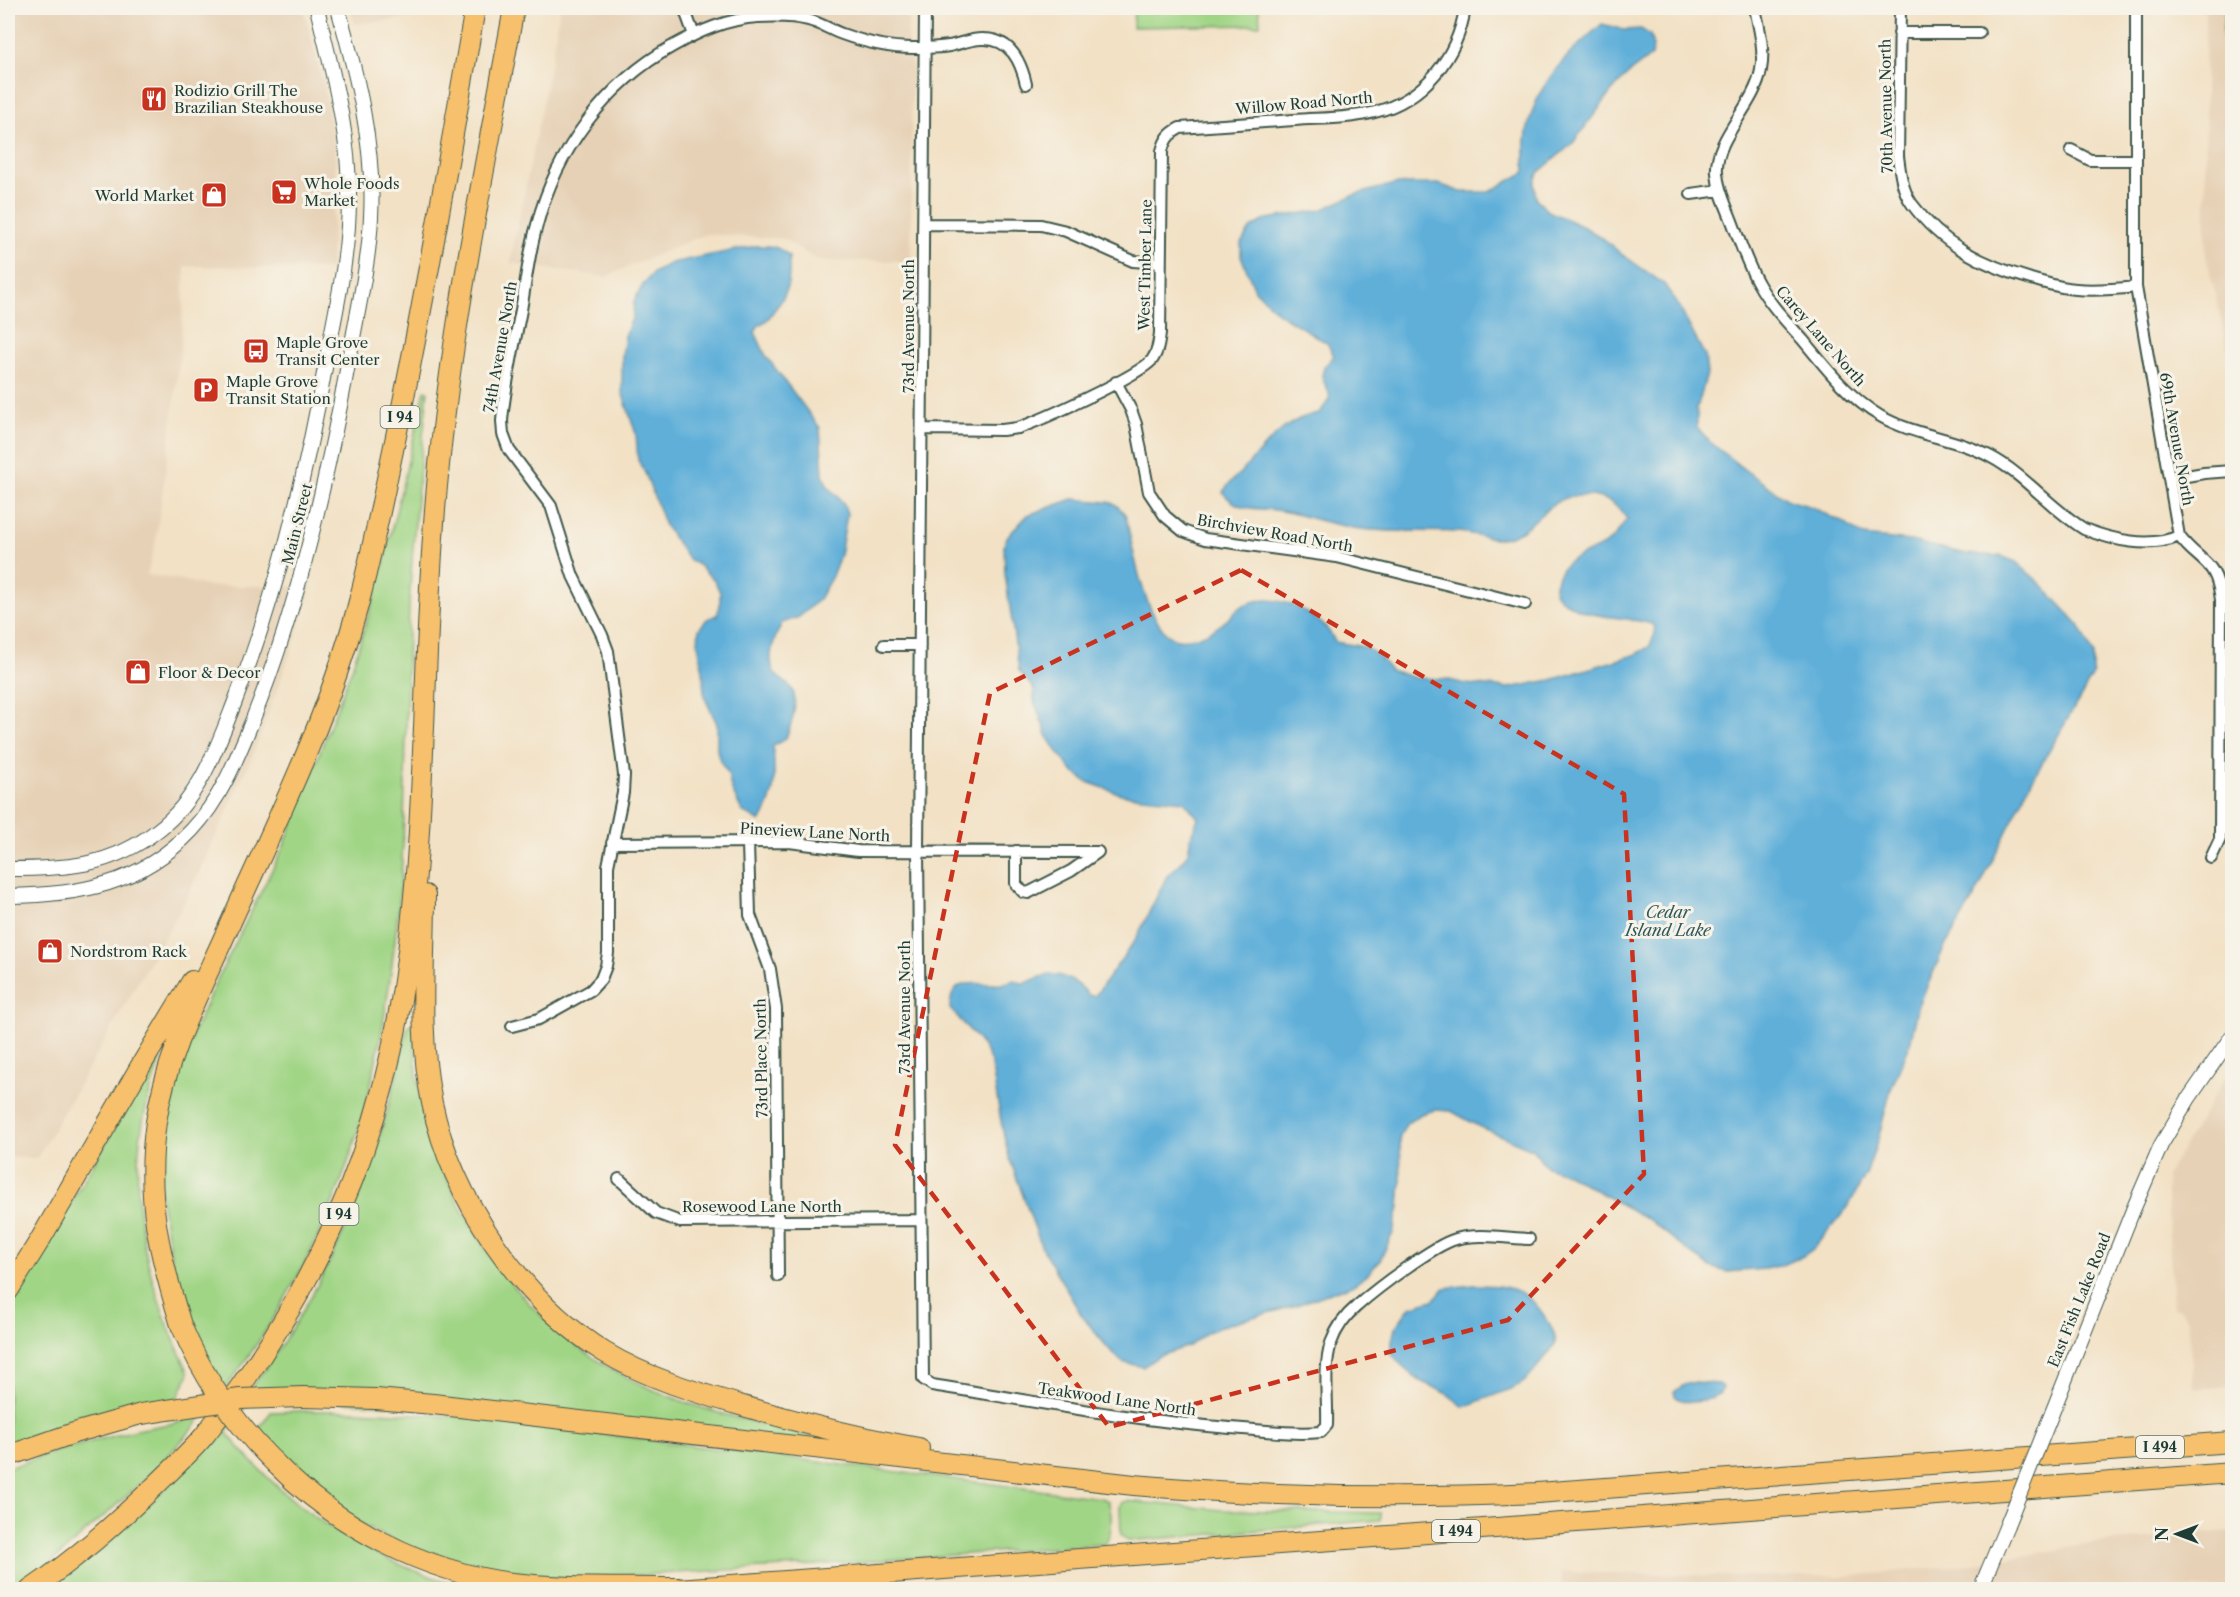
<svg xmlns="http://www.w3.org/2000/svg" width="2240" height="1597" font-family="'Libre Caslon Text',serif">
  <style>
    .built { fill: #e6d1b6 }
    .green { fill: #a1d586; stroke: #60895d; stroke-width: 1.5 }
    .water { fill: #5fafd9; stroke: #3f7686; stroke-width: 1.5 }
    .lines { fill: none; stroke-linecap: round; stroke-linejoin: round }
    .minor-casing { stroke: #3f564a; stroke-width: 14 }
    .tertiary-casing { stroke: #3f564a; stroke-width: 16 }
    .motorway-casing { stroke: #3f564a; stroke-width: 22 }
    .minor { stroke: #fff; stroke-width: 10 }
    .tertiary { stroke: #fff; stroke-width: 14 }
    .motorway { stroke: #f7c06c; stroke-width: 20 }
    .tertiary-bridge-casing { stroke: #3f564a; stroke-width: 16; stroke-linecap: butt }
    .motorway-bridge-casing { stroke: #3f564a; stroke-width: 22; stroke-linecap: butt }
    .tertiary-bridge { stroke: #fff; stroke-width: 14 }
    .motorway-bridge { stroke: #f7c06c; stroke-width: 20 }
    .marked { fill: none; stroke: #c8321e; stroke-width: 4.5; stroke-dasharray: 12 8; stroke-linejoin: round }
    .labels { text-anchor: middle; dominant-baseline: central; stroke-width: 6; stroke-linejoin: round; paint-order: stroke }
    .shield { fill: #f7f3e8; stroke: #60746a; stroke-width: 1.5 }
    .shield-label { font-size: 14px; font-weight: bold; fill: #1f3d34 }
    .poi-label { font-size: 15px; fill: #1f3d34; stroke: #f7f3e8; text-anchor: start }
    .street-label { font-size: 15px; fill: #1f3d34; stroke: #f7f3e8 }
    .water-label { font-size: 16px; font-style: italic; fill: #2f5a5d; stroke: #f7f3e8 }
  </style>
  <rect width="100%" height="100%" fill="#f7f3e8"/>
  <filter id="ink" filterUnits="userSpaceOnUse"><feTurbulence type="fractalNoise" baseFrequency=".0167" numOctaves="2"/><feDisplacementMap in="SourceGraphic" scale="12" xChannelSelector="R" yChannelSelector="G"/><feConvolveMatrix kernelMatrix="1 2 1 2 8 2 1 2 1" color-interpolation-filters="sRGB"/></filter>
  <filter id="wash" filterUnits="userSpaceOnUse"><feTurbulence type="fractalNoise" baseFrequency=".008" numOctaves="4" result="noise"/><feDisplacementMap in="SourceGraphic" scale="24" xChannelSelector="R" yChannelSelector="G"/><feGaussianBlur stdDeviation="1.35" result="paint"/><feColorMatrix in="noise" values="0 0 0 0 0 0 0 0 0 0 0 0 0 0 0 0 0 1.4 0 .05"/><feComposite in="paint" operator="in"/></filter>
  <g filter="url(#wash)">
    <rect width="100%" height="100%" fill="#f2e1c5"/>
    <!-- built -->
    <path class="built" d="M8,8H303L323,80L336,154L331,269L185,266L181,345L169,446L155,545L147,575L182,580L206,586H312L295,641L252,757L187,897L37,1158H8Z
      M350,8H418L408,18L355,24Z
      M560,8H909L907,36L912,68L911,261H819L784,239L706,234L605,277L510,263L551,62Z
      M2205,8H2232V368L2206,255Z
      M2232,1066V1386L2194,1389L2188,1319L2180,1309L2173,1308L2166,1176Z
      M2232,1531V1589L1562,1590L1561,1572L1737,1576H1851L1982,1563L2101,1542Z"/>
    <!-- green -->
    <path class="green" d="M1134,8H1259L1260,25L1133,27Z
      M2225,8H2232V42H2224L2223,28Z
      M425,390L428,391C419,471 411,551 408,632C405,725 407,820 398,913C390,986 380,1060 358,1131C321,1255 251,1369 162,1462C137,1488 110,1511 83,1534C61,1554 35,1580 8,1589V1468L63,1449L136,1430L181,1422L217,1382L178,1296L160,1194L163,1146L169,1103L181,1060L216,982L284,846L352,668L381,575Z
      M408,1025H414C416,1046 415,1068 419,1089C444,1216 528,1336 649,1388C703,1412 761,1424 819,1438L818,1442L255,1394L226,1432C293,1514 372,1564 475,1589L45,1590C187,1491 312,1334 369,1169C386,1122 397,1073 408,1025Z
      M155,1058L160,1059C154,1080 147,1100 143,1121C126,1208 151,1296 189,1373L175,1403L8,1448V1306L45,1247Z
      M298,1411H356L468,1417L1101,1498L1108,1501C1112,1515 1113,1532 1105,1544L801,1566L587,1578L523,1579L421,1554L363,1525L298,1479L255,1434L271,1412Z
      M1126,1501L1222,1510L1381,1513V1520L1128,1541L1121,1535L1120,1507L1121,1503Z"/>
    <!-- water -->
    <path class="water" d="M1602,24L1624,30L1641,29L1650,35L1653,46L1651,56L1629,73L1612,91L1573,143L1538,173L1534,184L1536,198L1546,210L1586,228L1604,239L1620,253L1664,284L1677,303L1705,356L1707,374L1697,408V427L1710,442L1745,470L1788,500L1812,507L1844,523L1863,536L1911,541L1967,554L2001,556L2016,562L2040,583L2079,625L2093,654V675L2029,786L1976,894L1944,948L1919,1005L1910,1044L1891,1089L1878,1139L1867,1172L1848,1207L1813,1249L1803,1256L1783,1265L1765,1269L1727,1272L1711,1267L1697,1258L1649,1220L1565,1173L1547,1167L1532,1149L1480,1127L1451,1111L1435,1110L1421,1114L1407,1123L1400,1136L1401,1181L1399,1207L1393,1233L1380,1260L1368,1274L1355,1284L1291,1307L1231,1323L1208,1332L1189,1346L1159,1356L1143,1367L1122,1362L1108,1348L1082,1316L1042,1248L1009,1157L1002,1127L991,1062L984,1048L974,1035L950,1009C950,973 979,986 1001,984C1005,983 1010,981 1015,980L1023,984C1031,981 1042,975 1051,975C1064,974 1081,984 1088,995L1095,996L1136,939L1167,876L1180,864L1188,853L1191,836L1198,818L1184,801L1124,795L1087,782L1072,771L1049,740L1034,701V689L1019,671L1005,574L1004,546L1007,537L1028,515L1073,499L1108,502L1115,504L1125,514C1134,550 1140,601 1164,631C1180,651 1215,631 1229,618C1233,615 1235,610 1239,608C1258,595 1285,599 1304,611C1318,620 1328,626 1335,642L1365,647L1380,657L1390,670L1416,678L1445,679L1466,684L1508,688L1551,680L1634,655L1649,647L1655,634L1654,625C1618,613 1582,623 1554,592C1558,550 1593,558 1613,538C1618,533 1622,525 1627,519C1616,500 1598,494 1577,496C1546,498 1535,530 1507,537C1495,541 1471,533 1458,532C1425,530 1393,533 1361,529C1334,526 1308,516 1281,511C1259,507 1237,513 1223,492C1229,483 1234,478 1242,471C1264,448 1284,418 1319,413C1337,392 1328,397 1322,376L1324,367L1334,356L1327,343L1278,313L1255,290L1241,256V243L1251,228L1267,219L1321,210L1354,195L1395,184H1439L1461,192H1489L1525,172C1521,102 1552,67 1602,24Z
      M756,246C772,246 776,245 789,256C790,277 789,294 775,309C769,317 768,321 759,325L755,332L766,356L820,428L823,474L827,485L844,504L847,514L840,555L832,576L819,599L799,617L782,623C775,637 766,656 774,672C778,679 787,682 791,688C800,701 791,725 786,738L773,746C775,777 777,794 760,822L742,811L731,788L728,773L720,761L717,750V724L704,696L703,671L698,644L699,629L707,619L717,615L720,606V592L714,580L700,566L688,559L665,526L646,475L638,460L636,434L622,392V355L625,336L633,316L634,301L643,285L653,273L671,263Z
      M1475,1285C1512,1285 1529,1289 1548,1322C1551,1328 1557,1335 1555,1343C1554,1348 1528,1378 1524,1382C1515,1389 1477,1401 1464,1407L1446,1393L1420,1381L1406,1370L1392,1354V1341L1395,1328L1410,1307L1433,1300L1445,1288Z
      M1695,1382L1718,1384L1722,1387L1720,1393C1709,1402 1685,1406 1675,1396L1674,1392L1684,1385Z"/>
  </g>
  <g filter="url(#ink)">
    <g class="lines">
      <defs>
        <path id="minor" d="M684,8L694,35
          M925,8L918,850L923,1379L932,1385C1032,1401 1130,1420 1230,1428C1260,1430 1291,1435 1321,1432L1327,1425C1328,1398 1323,1369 1331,1343C1336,1329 1346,1315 1357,1306C1376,1289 1434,1245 1456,1239C1478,1233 1506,1238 1529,1239
          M1755,8C1759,28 1765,49 1761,70C1755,106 1714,138 1717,173C1718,190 1726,205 1732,221C1740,242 1747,264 1758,283C1770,305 1787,322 1803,340C1826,368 1849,398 1880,416C1915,436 1956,438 1991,457C2025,475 2050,508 2084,529C2112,540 2150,549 2179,536
          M1900,8L1898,156C1900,172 1902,190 1912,204C1942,245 1983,265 2031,279C2046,283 2060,288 2076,289C2096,291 2116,289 2136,287
          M2136,8V287L2179,536C2200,564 2216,558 2221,600L2220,839L2211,858
          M1899,33H1979
          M2071,150L2090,160H2135
          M1691,194L1720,190
          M924,224L1041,225L1066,231L1133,261L1160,263
          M1116,382L1131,410L1136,424L1149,492L1165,516L1183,531L1205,539L1337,557L1525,604
          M922,429L1002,430L1018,428C1042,420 1138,376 1152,360C1158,352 1159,342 1160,333L1162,151C1165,139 1169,134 1180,128C1218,125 1256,123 1294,120C1320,118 1349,119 1375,112C1424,100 1458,56 1465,8
          M2169,479L2204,473L2232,471
          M884,645H920
          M612,843L789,842L858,851L1098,852L1071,871L1028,893L1023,892L1016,884V851
          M748,843L750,915L770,969L776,1009L778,1276
          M512,1026L539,1019L591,990L601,979L606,966L608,953V866L623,793L624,775L608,651L602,635L573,576L551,506L509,450L503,434L502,421C505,384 514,346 521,310C526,281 529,252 537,225C556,151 606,83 673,46C700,31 727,19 758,17C774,16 793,16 808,20C820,23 831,30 842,34C864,42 889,48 913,48C925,48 937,48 949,46C960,44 972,38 984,39C1011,39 1021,62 1026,84
          M619,1179L656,1213L680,1222L920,1220"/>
        <path id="tertiary" d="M8,869C65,869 111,867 158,830C199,799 216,750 234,704C278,592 306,475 327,357C337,305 349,253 349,199C350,133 332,71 317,8
          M8,896C80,895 140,885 192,830C221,799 237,758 253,719C300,601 327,478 350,354C358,309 369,263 371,217C375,145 357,76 338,8
          M2048,1423L2133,1210L2161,1145L2189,1098L2232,1036
          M1980,1590L2007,1525"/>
        <path id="motorway" d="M425,895C425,964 418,1035 432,1103C452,1198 521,1300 604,1352C647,1378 695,1392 743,1406C801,1423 860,1438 919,1448
          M8,1291L40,1240L143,1062L192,981
          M181,1325C159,1253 145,1198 156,1122C166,1055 198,995 225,935C273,828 326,723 357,609C372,554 383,497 395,441C425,297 450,152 475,8
          M303,1397L376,1399L433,1404L1134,1485C1270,1497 1401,1499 1537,1493L2232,1442
          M8,1456L74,1433L141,1414
          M276,1464C338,1527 424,1572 512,1583C567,1589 622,1587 677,1588
          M30,1590C76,1559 116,1523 156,1485C172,1469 190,1453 204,1436C217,1420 228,1403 240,1387C320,1274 374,1154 398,1018C428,850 421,679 435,510C448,341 484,174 514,8
          M664,1590L2232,1473"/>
      </defs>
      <!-- minor casing -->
      <use href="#minor" class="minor-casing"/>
      <!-- tertiary casing -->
      <use href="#tertiary" class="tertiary-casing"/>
      <!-- motorway casing -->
      <use href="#motorway" class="motorway-casing"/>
      <!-- minor -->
      <use href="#minor" class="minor"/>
      <!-- tertiary -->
      <use href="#tertiary" class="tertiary"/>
      <!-- motorway -->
      <use href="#motorway" class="motorway"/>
      <defs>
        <path id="tertiary-bridge" d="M2007,1525L2048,1423"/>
        <path id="motorway-bridge" d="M181,1325C203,1377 235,1424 276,1464
          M141,1414L240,1399L303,1397"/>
      </defs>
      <!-- tertiary-bridge casing -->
      <use href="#tertiary-bridge" class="tertiary-bridge-casing"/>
      <!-- motorway-bridge casing -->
      <use href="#motorway-bridge" class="motorway-bridge-casing"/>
      <!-- tertiary-bridge -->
      <use href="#tertiary-bridge" class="tertiary-bridge"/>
      <!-- motorway-bridge -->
      <use href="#motorway-bridge" class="motorway-bridge"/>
    </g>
  </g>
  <!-- marked area -->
  <path class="marked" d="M1241,570L1624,794L1644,1174L1508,1320L1109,1427L895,1145L990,693Z"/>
  <!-- icons -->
  <defs>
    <symbol id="restaurant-square" viewBox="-11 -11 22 22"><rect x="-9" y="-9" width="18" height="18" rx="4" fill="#c8321e" stroke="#f7f3e8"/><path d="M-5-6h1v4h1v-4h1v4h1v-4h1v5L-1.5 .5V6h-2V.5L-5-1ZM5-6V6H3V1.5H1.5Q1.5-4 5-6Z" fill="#fff"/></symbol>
    <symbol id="supermarket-square" viewBox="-11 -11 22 22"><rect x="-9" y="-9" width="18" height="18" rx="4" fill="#c8321e" stroke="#f7f3e8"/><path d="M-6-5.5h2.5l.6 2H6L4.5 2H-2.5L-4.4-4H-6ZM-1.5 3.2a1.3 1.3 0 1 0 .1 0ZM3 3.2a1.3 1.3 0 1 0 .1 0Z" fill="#fff"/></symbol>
    <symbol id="shop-square" viewBox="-11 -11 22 22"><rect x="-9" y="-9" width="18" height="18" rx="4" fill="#c8321e" stroke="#f7f3e8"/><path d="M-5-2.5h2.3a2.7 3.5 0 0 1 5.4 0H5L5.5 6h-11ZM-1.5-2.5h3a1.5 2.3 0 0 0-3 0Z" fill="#fff"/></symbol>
    <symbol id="bus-square" viewBox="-11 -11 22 22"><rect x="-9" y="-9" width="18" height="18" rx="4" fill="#c8321e" stroke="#f7f3e8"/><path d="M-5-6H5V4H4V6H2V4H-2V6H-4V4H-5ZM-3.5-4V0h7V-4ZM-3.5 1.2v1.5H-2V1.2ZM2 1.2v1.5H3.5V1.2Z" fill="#fff"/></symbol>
    <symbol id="parking-square" viewBox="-11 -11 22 22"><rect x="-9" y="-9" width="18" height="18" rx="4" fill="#c8321e" stroke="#f7f3e8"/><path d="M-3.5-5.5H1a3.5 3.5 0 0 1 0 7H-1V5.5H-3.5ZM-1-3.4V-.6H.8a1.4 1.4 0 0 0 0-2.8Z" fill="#fff"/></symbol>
  </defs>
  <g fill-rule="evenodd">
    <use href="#restaurant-square" x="139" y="84" width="30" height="30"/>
    <use href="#supermarket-square" x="269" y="177" width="30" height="30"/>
    <use href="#shop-square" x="199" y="180" width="30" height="30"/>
    <use href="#bus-square" x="241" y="336" width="30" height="30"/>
    <use href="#parking-square" x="191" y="375" width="30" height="30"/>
    <use href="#shop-square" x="123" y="657" width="30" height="30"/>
    <use href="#shop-square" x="35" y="936" width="30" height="30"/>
  </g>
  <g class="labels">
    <!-- shield labels -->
    <g class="shield">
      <rect x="380.5" y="406" width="39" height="22" rx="4.5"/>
      <rect x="319.5" y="1203" width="39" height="22" rx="4.5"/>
      <rect x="2136" y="1436" width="48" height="22" rx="4.5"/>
      <rect x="1432" y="1520" width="48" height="22" rx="4.5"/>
    </g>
    <g class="shield-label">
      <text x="400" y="417">I 94</text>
      <text x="339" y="1214">I 94</text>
      <text x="2160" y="1447">I 494</text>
      <text x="1456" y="1531">I 494</text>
    </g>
    <!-- poi labels -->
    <g class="poi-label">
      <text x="174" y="90">Rodizio Grill The<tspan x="174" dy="17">Brazilian Steakhouse</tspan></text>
      <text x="304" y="183">Whole Foods<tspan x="304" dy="17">Market</tspan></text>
      <text x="194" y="195" text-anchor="end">World Market</text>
      <text x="276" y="342">Maple Grove<tspan x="276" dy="17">Transit Center</tspan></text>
      <text x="226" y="381">Maple Grove<tspan x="226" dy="17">Transit Station</tspan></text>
      <text x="158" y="672">Floor &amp; Decor</text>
      <text x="70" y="951">Nordstrom Rack</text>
    </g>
    <!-- street labels -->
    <g class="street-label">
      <text transform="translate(1304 103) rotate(-5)">Willow Road North</text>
      <text transform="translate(1886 106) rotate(-91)">70th Avenue North</text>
      <text transform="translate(1145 265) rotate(-89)">West Timber Lane</text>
      <text transform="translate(908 326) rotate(-90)">73rd Avenue North</text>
      <text transform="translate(1821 336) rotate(49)">Carey Lane North</text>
      <text transform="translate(500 347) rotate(-80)">74th Avenue North</text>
      <text transform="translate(2177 439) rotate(80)">69th Avenue North</text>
      <text transform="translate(297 524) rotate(-76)">Main Street</text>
      <text transform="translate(1275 533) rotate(10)">Birchview Road North</text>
      <text transform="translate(815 832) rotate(3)">Pineview Lane North</text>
      <text transform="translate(904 1007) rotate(-90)">73rd Avenue North</text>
      <text transform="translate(761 1058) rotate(-91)">73rd Place North</text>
      <text x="762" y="1206">Rosewood Lane North</text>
      <text transform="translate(2079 1300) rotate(-68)">East Fish Lake Road</text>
      <text transform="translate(1117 1399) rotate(8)">Teakwood Lane North</text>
    </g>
    <!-- water labels -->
    <g class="water-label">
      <text x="1668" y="912">Cedar<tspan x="1668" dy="18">Island Lake</tspan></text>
    </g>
  </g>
  <!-- margin -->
  <rect width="2240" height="1597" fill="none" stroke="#f7f3e8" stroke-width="30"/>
  <!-- north arrow -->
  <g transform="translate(2177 1534) rotate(270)" stroke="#f7f3e8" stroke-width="4.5" paint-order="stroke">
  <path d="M0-4.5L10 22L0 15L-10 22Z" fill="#1f3d34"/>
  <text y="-9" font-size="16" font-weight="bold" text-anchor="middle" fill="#1f3d34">N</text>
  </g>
</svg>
